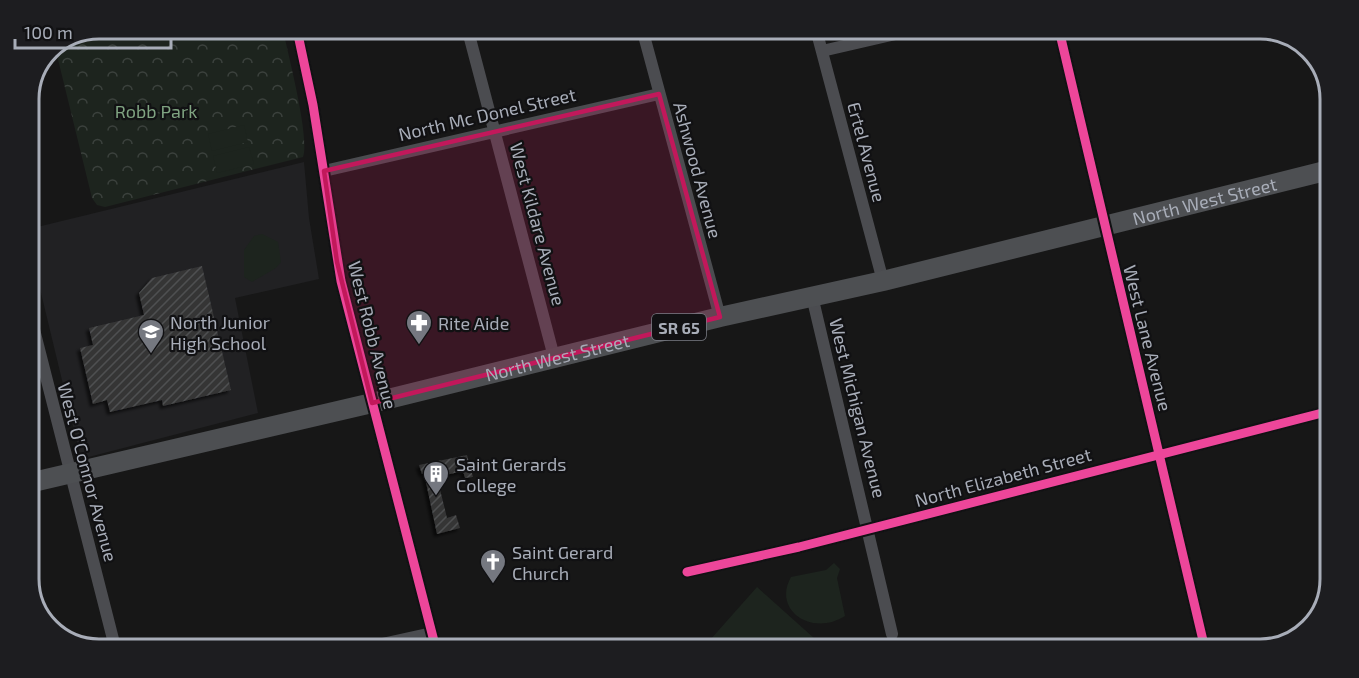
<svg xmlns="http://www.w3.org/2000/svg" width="1359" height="678" font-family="'Exo 2',sans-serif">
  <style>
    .built { fill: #212123 }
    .park { fill: url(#park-crowns) }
    .garden { fill: #1d241e }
    .building { fill: url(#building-hatch); filter: url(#shadow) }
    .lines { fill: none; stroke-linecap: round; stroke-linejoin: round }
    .street { stroke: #4b4c50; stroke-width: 12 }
    .primary { stroke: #4d4f52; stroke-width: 20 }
    .cycleway-casing { stroke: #111113; stroke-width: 13 }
    .cycleway { stroke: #ed469a; stroke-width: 9 }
    .marked { fill: #c2185b; fill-opacity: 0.2; stroke: #c2185b; stroke-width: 4.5; stroke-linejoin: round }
    .labels { text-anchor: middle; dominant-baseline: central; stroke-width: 4.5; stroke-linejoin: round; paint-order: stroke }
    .shield { fill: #111113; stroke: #7b7e86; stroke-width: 1.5 }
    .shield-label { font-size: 16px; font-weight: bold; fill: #a8adb8 }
    .park-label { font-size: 18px; fill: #7fa381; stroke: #111113 }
    .street-label { font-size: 18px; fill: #a8adb8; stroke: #111113 }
    .poi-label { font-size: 18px; fill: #a8adb8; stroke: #111113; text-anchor: start }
    .rim { fill: none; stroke: #a8adb8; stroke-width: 3 }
  </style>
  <defs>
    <pattern id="park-crowns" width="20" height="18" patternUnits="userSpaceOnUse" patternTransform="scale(1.5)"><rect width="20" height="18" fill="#1d241e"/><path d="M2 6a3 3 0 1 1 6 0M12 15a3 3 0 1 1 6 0" fill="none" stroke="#3b413d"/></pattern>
    <pattern id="building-hatch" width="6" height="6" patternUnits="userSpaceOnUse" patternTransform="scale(1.5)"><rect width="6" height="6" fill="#353536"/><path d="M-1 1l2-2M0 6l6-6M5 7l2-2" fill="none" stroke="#4f5051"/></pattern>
    <filter id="shadow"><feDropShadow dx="-3" dy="3" stdDeviation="1.5" flood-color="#0009"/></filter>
  </defs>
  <rect width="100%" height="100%" fill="#171717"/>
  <!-- built -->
  <path class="built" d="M304,162L309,218L319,279L235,298L258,413L81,459L29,243V229Z"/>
  <!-- park -->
  <path class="park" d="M99,29L283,30C288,54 310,138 303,157L105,207L97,205L92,198L55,47Z"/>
  <!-- garden -->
  <path class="garden" d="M244,125L248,142L212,151L208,134Z
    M249,147L254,164L217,173L213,156Z
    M262,234L278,242L281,262L276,268L252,282L244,277V250L254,236Z
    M834,563L840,569L837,578L845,616C812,637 772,610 791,577L826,570Z
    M757,587L824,647L717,646L710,640Z"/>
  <!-- building -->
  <path class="building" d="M202,266L231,390L163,406L162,400L110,412L107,400L93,404L80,348L93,345L89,328L144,315L139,293L152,278Z
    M467,455L473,477L465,478L463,471L437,477L447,518L456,515L460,528L437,534L424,473L422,474L419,465Z"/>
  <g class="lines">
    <!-- street -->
    <path class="street" d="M297,30L313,105L341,281L435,645
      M468,31L554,357
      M643,32L720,317
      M817,33L883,281
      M1060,34L1205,649
      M822,51L900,33
      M1325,80L1330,102
      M324,171L659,94
      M812,296L892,634
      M29,310L114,643
      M687,572L799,547L1326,412
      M382,644L432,633"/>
    <!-- primary -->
    <path class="primary" id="s1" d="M29,483L372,403L720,317L883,281L1329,170"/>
    <defs>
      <path id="cycleway" d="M297,30L313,105L341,281L435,645
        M1060,34L1205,649
        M687,572L799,547L1326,412"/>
    </defs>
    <!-- cycleway casing -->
    <use href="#cycleway" class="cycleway-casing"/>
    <!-- cycleway -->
    <use href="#cycleway" class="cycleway"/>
  </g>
  <!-- marked area -->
  <path class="marked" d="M659,94L720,317L372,403L337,262L324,171Z"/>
  <!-- icons -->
  <defs>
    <symbol id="pharmacy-pin" viewBox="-11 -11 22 30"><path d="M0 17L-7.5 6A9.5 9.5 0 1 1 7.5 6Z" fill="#757880" stroke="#111113"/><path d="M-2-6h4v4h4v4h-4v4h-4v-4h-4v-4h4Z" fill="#fff"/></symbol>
    <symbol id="school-pin" viewBox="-11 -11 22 30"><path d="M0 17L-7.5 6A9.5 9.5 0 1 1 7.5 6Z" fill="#757880" stroke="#111113"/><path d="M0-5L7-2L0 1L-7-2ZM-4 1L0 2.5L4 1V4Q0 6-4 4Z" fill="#fff"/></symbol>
    <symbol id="building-pin" viewBox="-11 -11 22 30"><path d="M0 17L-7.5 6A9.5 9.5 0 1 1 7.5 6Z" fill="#757880" stroke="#111113"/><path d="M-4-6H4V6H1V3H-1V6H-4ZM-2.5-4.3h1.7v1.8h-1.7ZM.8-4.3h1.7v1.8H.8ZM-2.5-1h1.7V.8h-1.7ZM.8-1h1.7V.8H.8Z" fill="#fff"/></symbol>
    <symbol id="church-pin" viewBox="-11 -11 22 30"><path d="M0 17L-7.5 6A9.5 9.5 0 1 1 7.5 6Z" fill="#757880" stroke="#111113"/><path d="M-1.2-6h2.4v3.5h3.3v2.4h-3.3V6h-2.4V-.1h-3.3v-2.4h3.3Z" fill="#fff"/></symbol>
  </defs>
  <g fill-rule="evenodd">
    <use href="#pharmacy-pin" x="404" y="308" width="30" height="40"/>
    <use href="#school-pin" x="136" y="317" width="30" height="40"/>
    <use href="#building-pin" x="421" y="459" width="30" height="40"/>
    <use href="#church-pin" x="478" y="547" width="30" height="40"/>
  </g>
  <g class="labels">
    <!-- shield labels -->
    <rect class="shield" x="652" y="314" width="54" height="26" rx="4.5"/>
    <g class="shield-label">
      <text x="679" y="327">SR 65</text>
    </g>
    <!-- park labels -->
    <g class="park-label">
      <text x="156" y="111">Robb Park</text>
    </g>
    <!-- street labels -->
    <g class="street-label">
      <text transform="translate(487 114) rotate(-13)">North Mc Donel Street</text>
      <text transform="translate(867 152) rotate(75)">Ertel Avenue</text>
      <text transform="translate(698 170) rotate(75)">Ashwood Avenue</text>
      <text stroke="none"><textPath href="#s1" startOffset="1209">North West Street</textPath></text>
      <text transform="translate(538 224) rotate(75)">West Kildare Avenue</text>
      <text transform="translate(373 335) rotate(76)">West Robb Avenue</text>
      <text transform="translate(1148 338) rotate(76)">West Lane Avenue</text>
      <text stroke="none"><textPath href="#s1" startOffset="543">North West Street</textPath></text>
      <text transform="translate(858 408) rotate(76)">West Michigan Avenue</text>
      <text transform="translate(88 472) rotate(75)">West O'Connor Avenue</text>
      <text transform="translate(1003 477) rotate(-15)">North Elizabeth Street</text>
    </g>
    <!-- poi labels -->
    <g class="poi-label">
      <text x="170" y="322">North Junior<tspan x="170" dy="21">High School</tspan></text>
      <text x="438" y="323">Rite Aide</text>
      <text x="456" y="464">Saint Gerards<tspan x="456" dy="21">College</tspan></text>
      <text x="512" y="552">Saint Gerard<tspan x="512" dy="21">Church</tspan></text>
    </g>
  </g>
  <!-- crop -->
  <path d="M0 0H1359V678H0ZM99 39H1260A60 60 0 0 1 1320 99V579A60 60 0 0 1 1260 639H99A60 60 0 0 1 39 579V99A60 60 0 0 1 99 39Z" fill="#1d1d20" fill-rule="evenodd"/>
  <path class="rim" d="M99 39H1260A60 60 0 0 1 1320 99V579A60 60 0 0 1 1260 639H99A60 60 0 0 1 39 579V99A60 60 0 0 1 99 39Z"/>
  <!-- scale -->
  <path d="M15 39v9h156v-9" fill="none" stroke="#a8adb8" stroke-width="3"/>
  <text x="24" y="39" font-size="18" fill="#a8adb8" stroke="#111113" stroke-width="4.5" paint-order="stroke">100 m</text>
</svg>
